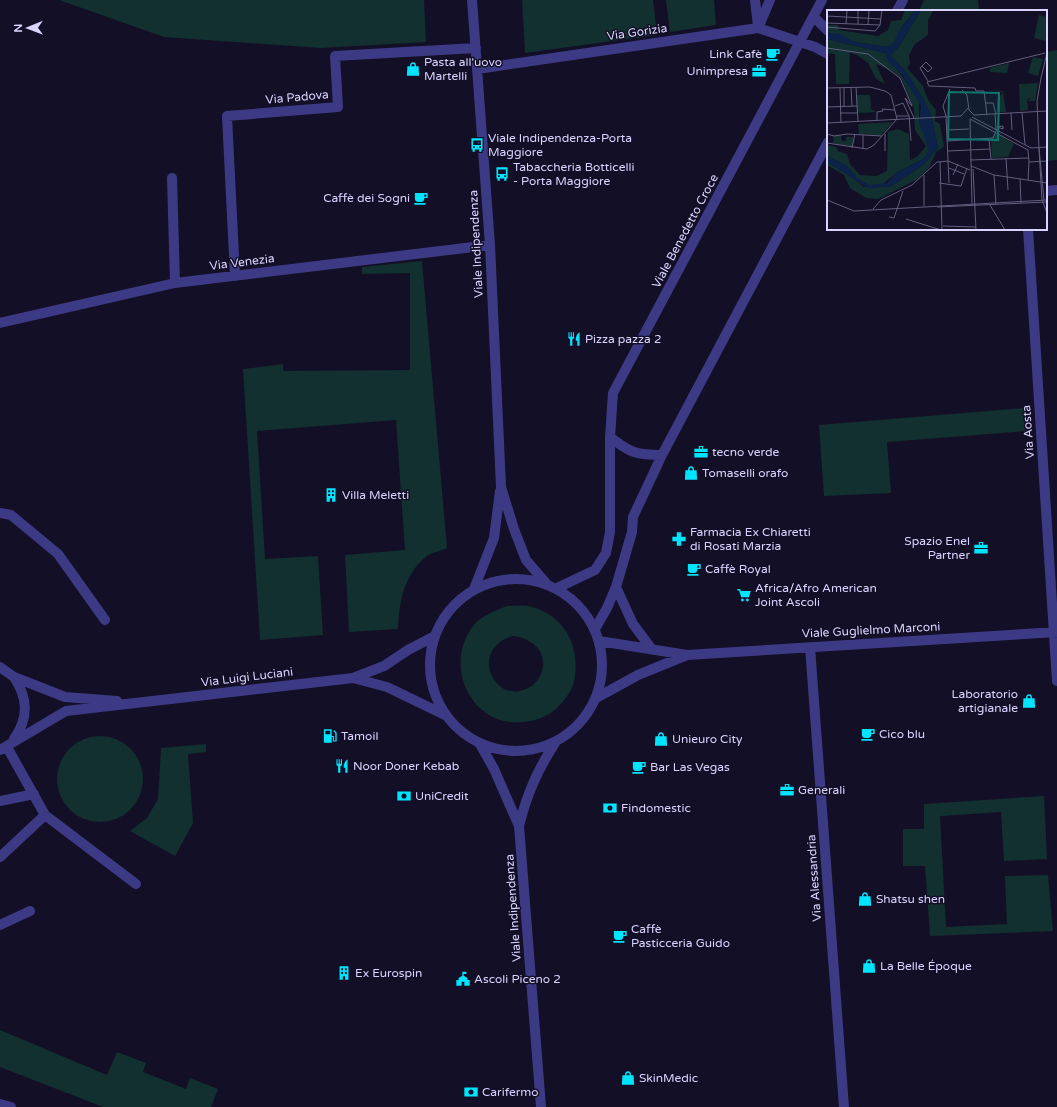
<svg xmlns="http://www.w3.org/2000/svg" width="1057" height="1107" font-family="'Varela Round',sans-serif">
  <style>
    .green { fill: #12302f; fill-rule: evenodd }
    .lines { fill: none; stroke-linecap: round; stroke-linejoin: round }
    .minor { stroke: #3d3a85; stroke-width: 10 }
    .labels { text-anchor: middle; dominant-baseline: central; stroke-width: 3; stroke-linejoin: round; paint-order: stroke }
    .street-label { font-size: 12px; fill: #d9d4ff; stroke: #130f26 }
    .poi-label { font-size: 12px; fill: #d9d4ff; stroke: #130f26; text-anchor: start }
    .inset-road { fill: none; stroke: #625e7d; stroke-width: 1 }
    .view { fill: #0f766e; fill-opacity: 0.15; stroke: #0f766e; stroke-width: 2 }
    .inset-edge { fill: none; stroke: #d9d4ff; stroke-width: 2 }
  </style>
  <rect width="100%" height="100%" fill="#130f26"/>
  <!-- green -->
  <path class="green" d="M59,0H424L426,42L321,48L164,37Z
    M522,0H653L657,35L525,53Z
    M666,0H714L716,25L670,32Z
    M924,0H978L979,11H919Z
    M1057,50V160L1046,161V52Z
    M422,261L447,548C441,551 432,552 427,556C404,574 399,602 398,629L349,632L345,555L405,550L396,420L257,431L265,559L318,556L323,635L260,640L243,369L283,364V371L410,370V273L362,274V267Z
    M1025,408L1026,431L887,442L891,493L824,496L819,425Z
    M507,606C514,606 522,605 528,606C563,614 579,642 575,676C574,689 565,700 556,709C547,717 535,721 523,722C471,728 442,664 474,625C482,615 495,611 507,606ZM513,636C531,638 548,651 542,671C540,678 535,684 530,687C495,708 467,648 513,636Z
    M57 779a43 43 0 1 1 86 0a43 43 0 1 1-86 0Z
    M206,744V752L188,754L193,823L175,856L130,831L147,818L158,799L161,748Z
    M1044,796L1047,859L1004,861L1001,812L940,816L946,927L1007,924L1005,876L1048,875L1053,931L930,936L925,866H903V829H924V804Z
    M0,1030L107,1075L117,1052L146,1063L143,1072L186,1089L190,1078L218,1089L211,1107H103L0,1067Z"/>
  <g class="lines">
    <!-- minor -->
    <path class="minor" d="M472,0L490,245L501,487L514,529L526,560L546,583
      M755,0L758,26
      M897,11L903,0
      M814,17L828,31
      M758,28L770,0
      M477,69L758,28L815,47L828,54
      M172,178L175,283
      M1046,191L1057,190
      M1028,229L1057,681
      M235,276L227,116L338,107L335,56L476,48
      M0,323L175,283L490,245
      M610,437C630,453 637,455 662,455
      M0,513L11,515L58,554L105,620
      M430 665a86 86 0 1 1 172 0a86 86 0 1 1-172 0Z
      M616,587L633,624L651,648
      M557,588L595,570L606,553L610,532V437L613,393L822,0
      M474,589L494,538L500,491
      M595,629L607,608L616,587L632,532L633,517L662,455L828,142
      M599,641L687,655L1057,632
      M810,647L844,1107
      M0,667L14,677L65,697L117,701
      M14,677C28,698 29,718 14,739
      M353,678L387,687L445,715
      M596,698L638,675L687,655
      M480,744L494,769L519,826
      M7,747L45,815L136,884
      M0,750L66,711L353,678L384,666L408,650L433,637
      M0,801L34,794
      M0,857L45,815
      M0,925L30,911
      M0,1104L11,1107
      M541,1107L519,826C527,794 537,771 555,743"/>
  </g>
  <!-- icons -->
  <defs>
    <symbol id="cafe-bare" viewBox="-9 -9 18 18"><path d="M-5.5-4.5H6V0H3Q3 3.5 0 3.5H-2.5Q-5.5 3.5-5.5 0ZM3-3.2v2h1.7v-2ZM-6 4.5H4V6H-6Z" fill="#00e5ff" stroke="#130f26" stroke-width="2.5" paint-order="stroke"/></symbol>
    <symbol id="shop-bare" viewBox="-9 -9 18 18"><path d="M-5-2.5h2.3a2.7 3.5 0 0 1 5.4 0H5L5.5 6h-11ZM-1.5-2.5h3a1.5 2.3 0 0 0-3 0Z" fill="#00e5ff" stroke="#130f26" stroke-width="2.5" paint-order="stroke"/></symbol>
    <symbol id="office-bare" viewBox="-9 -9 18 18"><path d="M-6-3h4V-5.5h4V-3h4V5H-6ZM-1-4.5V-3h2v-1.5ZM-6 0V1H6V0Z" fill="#00e5ff" stroke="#130f26" stroke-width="2.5" paint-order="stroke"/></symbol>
    <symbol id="bus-bare" viewBox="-9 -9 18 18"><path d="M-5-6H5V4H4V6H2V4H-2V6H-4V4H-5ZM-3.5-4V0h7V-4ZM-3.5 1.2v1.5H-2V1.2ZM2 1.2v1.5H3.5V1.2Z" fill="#00e5ff" stroke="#130f26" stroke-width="2.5" paint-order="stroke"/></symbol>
    <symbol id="restaurant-bare" viewBox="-9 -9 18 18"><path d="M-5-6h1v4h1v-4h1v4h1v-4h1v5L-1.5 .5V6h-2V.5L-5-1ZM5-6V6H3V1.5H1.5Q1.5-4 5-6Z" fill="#00e5ff" stroke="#130f26" stroke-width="2.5" paint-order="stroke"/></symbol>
    <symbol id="building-bare" viewBox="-9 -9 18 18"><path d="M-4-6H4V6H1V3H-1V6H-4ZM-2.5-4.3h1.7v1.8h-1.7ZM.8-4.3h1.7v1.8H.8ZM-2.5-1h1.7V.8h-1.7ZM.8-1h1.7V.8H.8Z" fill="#00e5ff" stroke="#130f26" stroke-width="2.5" paint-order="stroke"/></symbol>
    <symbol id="pharmacy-bare" viewBox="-9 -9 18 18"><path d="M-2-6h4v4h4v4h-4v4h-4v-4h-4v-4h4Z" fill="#00e5ff" stroke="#130f26" stroke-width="2.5" paint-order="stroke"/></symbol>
    <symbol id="supermarket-bare" viewBox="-9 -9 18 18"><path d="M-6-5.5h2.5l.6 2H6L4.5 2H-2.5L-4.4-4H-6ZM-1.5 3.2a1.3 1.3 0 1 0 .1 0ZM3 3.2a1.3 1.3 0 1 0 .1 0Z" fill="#00e5ff" stroke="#130f26" stroke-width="2.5" paint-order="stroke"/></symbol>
    <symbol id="fuel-bare" viewBox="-9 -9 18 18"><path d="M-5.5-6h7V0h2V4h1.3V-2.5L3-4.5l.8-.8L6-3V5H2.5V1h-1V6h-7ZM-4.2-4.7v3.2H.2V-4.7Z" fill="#00e5ff" stroke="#130f26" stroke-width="2.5" paint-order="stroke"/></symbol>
    <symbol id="bank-bare" viewBox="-9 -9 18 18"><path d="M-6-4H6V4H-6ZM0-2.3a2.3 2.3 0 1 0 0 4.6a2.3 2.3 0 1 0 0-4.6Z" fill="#00e5ff" stroke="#130f26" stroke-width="2.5" paint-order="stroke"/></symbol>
    <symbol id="civic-bare" viewBox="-9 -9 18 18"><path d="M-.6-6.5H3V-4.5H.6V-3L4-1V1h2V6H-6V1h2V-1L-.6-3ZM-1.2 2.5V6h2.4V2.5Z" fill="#00e5ff" stroke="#130f26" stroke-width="2.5" paint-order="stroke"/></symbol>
  </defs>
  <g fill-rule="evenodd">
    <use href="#cafe-bare" x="763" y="44" width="20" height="20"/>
    <use href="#shop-bare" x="403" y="59" width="20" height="20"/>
    <use href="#office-bare" x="749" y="61" width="20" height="20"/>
    <use href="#bus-bare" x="467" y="135" width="20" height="20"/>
    <use href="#bus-bare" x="492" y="164" width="20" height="20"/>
    <use href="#cafe-bare" x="411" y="188" width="20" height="20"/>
    <use href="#restaurant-bare" x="564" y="329" width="20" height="20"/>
    <use href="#office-bare" x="691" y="442" width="20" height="20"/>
    <use href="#shop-bare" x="681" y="463" width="20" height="20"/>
    <use href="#building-bare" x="321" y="485" width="20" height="20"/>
    <use href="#pharmacy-bare" x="669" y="529" width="20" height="20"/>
    <use href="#office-bare" x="971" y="538" width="20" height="20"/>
    <use href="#cafe-bare" x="684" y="559" width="20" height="20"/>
    <use href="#supermarket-bare" x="734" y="585" width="20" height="20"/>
    <use href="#shop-bare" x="1019" y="691" width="20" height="20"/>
    <use href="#cafe-bare" x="858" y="724" width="20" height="20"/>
    <use href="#fuel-bare" x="320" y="726" width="20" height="20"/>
    <use href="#shop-bare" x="651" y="729" width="20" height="20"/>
    <use href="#restaurant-bare" x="332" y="756" width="20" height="20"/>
    <use href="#cafe-bare" x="629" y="757" width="20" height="20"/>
    <use href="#office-bare" x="777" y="780" width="20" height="20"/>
    <use href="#bank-bare" x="394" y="786" width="20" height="20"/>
    <use href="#bank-bare" x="600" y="798" width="20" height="20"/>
    <use href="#shop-bare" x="855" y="889" width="20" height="20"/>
    <use href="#cafe-bare" x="610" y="926" width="20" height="20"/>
    <use href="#shop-bare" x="859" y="956" width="20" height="20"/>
    <use href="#building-bare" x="334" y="963" width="20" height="20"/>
    <use href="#civic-bare" x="453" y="969" width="20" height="20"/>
    <use href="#shop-bare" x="618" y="1068" width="20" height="20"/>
    <use href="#bank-bare" x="461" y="1082" width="20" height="20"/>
  </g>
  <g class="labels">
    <!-- street labels -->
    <g class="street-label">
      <text transform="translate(637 32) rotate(-8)">Via Gorizia</text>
      <text transform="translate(297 97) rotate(-5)">Via Padova</text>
      <text transform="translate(685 231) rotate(-62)">Viale Benedetto Croce</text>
      <text transform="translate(476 244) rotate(-93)">Viale Indipendenza</text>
      <text transform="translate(242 262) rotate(-7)">Via Venezia</text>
      <text transform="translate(1028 432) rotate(-94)">Via Aosta</text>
      <text transform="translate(871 630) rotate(-3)">Viale Guglielmo Marconi</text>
      <text transform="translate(247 677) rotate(-7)">Via Luigi Luciani</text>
      <text transform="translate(814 878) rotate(-94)">Via Alessandria</text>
      <text transform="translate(513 908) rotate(-94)">Viale Indipendenza</text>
    </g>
    <!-- poi labels -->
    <g class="poi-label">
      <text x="762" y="54" text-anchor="end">Link Cafè</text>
      <text x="424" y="62">Pasta all'uovo<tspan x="424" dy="14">Martelli</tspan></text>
      <text x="748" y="71" text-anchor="end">Unimpresa</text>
      <text x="488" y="138">Viale Indipendenza-Porta<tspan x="488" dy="14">Maggiore</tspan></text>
      <text x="513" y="167">Tabaccheria Botticelli<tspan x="513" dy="14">- Porta Maggiore</tspan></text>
      <text x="410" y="198" text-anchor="end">Caffè dei Sogni</text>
      <text x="585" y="339">Pizza pazza 2</text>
      <text x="712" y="452">tecno verde</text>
      <text x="702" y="473">Tomaselli orafo</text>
      <text x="342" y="495">Villa Meletti</text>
      <text x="690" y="532">Farmacia Ex Chiaretti<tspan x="690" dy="14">di Rosati Marzia</tspan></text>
      <text x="970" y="541" text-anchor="end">Spazio Enel<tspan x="970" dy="14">Partner</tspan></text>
      <text x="705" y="569">Caffè Royal</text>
      <text x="755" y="588">Africa/Afro American<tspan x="755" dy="14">Joint Ascoli</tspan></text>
      <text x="1018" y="694" text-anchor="end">Laboratorio<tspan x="1018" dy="14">artigianale</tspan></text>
      <text x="879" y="734">Cico blu</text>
      <text x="341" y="736">Tamoil</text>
      <text x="672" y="739">Unieuro City</text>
      <text x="353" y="766">Noor Doner Kebab</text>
      <text x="650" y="767">Bar Las Vegas</text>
      <text x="798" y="790">Generali</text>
      <text x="415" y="796">UniCredit</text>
      <text x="621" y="808">Findomestic</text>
      <text x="876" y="899">Shatsu shen</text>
      <text x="631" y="929">Caffè<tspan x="631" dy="14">Pasticceria Guido</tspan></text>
      <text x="880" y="966">La Belle Époque</text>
      <text x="355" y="973">Ex Eurospin</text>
      <text x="474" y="979">Ascoli Piceno 2</text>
      <text x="639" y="1078">SkinMedic</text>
      <text x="482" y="1092">Carifermo</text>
    </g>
  </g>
  <!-- overview -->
  <g transform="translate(827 10)">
    <rect width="220" height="220" fill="#130f26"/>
    <path d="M78,0H88L74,18L67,33L60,37L27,32L13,25L0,23V15H11L12,20L51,26L61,20L64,11L74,10ZM94,0H107L101,10V25L88,34L82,45L83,54L80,58L96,76L101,90L109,100L108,111L113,114L117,137L109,142L102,158L89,170L51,189L39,188L23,178L17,165L0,155V152L15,159L37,177H63L96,155L111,138L104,105L98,92L80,63L63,45L71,38ZM212,5L220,7L219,31L207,28ZM0,29L58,43L92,90V112L103,140L96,149L69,163L55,175H42L31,169L20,156L0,146V135L9,137L11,141L20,144L23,154L33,165L49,166L60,161L61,122L71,119L82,124L83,150L90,147L99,136L88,120L87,99L74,68L65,61L49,54L58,74L49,69L41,53L30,45L24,43L20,44H23L22,74H9L8,44L0,43ZM206,47L216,49L211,66L201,63ZM182,53L180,63L163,62V58ZM211,73L208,91H201L204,88L200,89L201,100L193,101L192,74ZM159,80L176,81L179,102H170V90L176,82ZM29,85H43L44,99L50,102L30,103ZM66,112L54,125L32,124L31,114ZM169,123L187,134L181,147L165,148L164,129ZM14,125L15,131H19V127H26V137L6,133L7,126Z" fill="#12302f"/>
    <path d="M88,0H94L71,38L63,45L80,63L98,92L104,105L111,138L96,155L63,177L41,178L0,152V146L20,156L31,169L42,175L60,173L69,163L96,149L102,140L92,112L94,96L75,65L60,50L58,43L0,29V23L14,24L27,32L60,37L67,33L70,24Z" fill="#0c2248"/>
    <path class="inset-road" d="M0,6L54,9M0,13L53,15M19,14L20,0M31,14V0M41,15L42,0M0,17L48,21L53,15L55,0M0,38L41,44L73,68L85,96L78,88M95,56L101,62L105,58L99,52L93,58L101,71M214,68L210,91L212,140L215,190L220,203M214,68L220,43M24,77L25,96M29,77L31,111M0,78L43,77L58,81L64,85L70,109M13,78L14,113M135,80L140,85L142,100L147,105L220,101M78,88L87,108M159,93H166L169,104M17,96V78M68,96L76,93L82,106M0,97L30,96M13,103H30M184,103L185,120M195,103L198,135M168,104L169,119M160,105L157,81H149L148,78L102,76L100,72L218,43M70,106H82L84,131M145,107L204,138L220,137M143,109L201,140L202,152L220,151M143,109L145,194M50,110V102L56,101L55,99L68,100M0,113L134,106L141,98M176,116V119L170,117ZM120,120L142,119M0,124L7,126L20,124L55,126M58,124V141M36,125V139M162,129L164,149M120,131L166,128L170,119M0,133L40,139L47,135L70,109M25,138L28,124M212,138L217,190M121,141L163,139M179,148L181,180M143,150L202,148M113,152L115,220M144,156L167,165L220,173M122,158L137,164M146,159L149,220M97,165V196M126,165L131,154M167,165L169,194M193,169L194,193M201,170L202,152M112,173L134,176L140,158M122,173L119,106L116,96L123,79M0,190L27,201L220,190M163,195L178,220M110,197L220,192M46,199L54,190L85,175L110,152L121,151L143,160M62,207L67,208L76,181M79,209L114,220M116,216L149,217"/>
    <path class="view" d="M122,82L172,83L171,130L121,129Z"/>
    <rect width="220" height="220" class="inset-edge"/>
  </g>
  <!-- north arrow -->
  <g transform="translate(28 28) rotate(269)" stroke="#130f26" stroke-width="3" paint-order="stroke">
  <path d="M0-3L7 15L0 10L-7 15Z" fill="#d9d4ff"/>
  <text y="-6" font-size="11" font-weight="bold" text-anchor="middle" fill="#d9d4ff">N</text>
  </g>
</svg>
